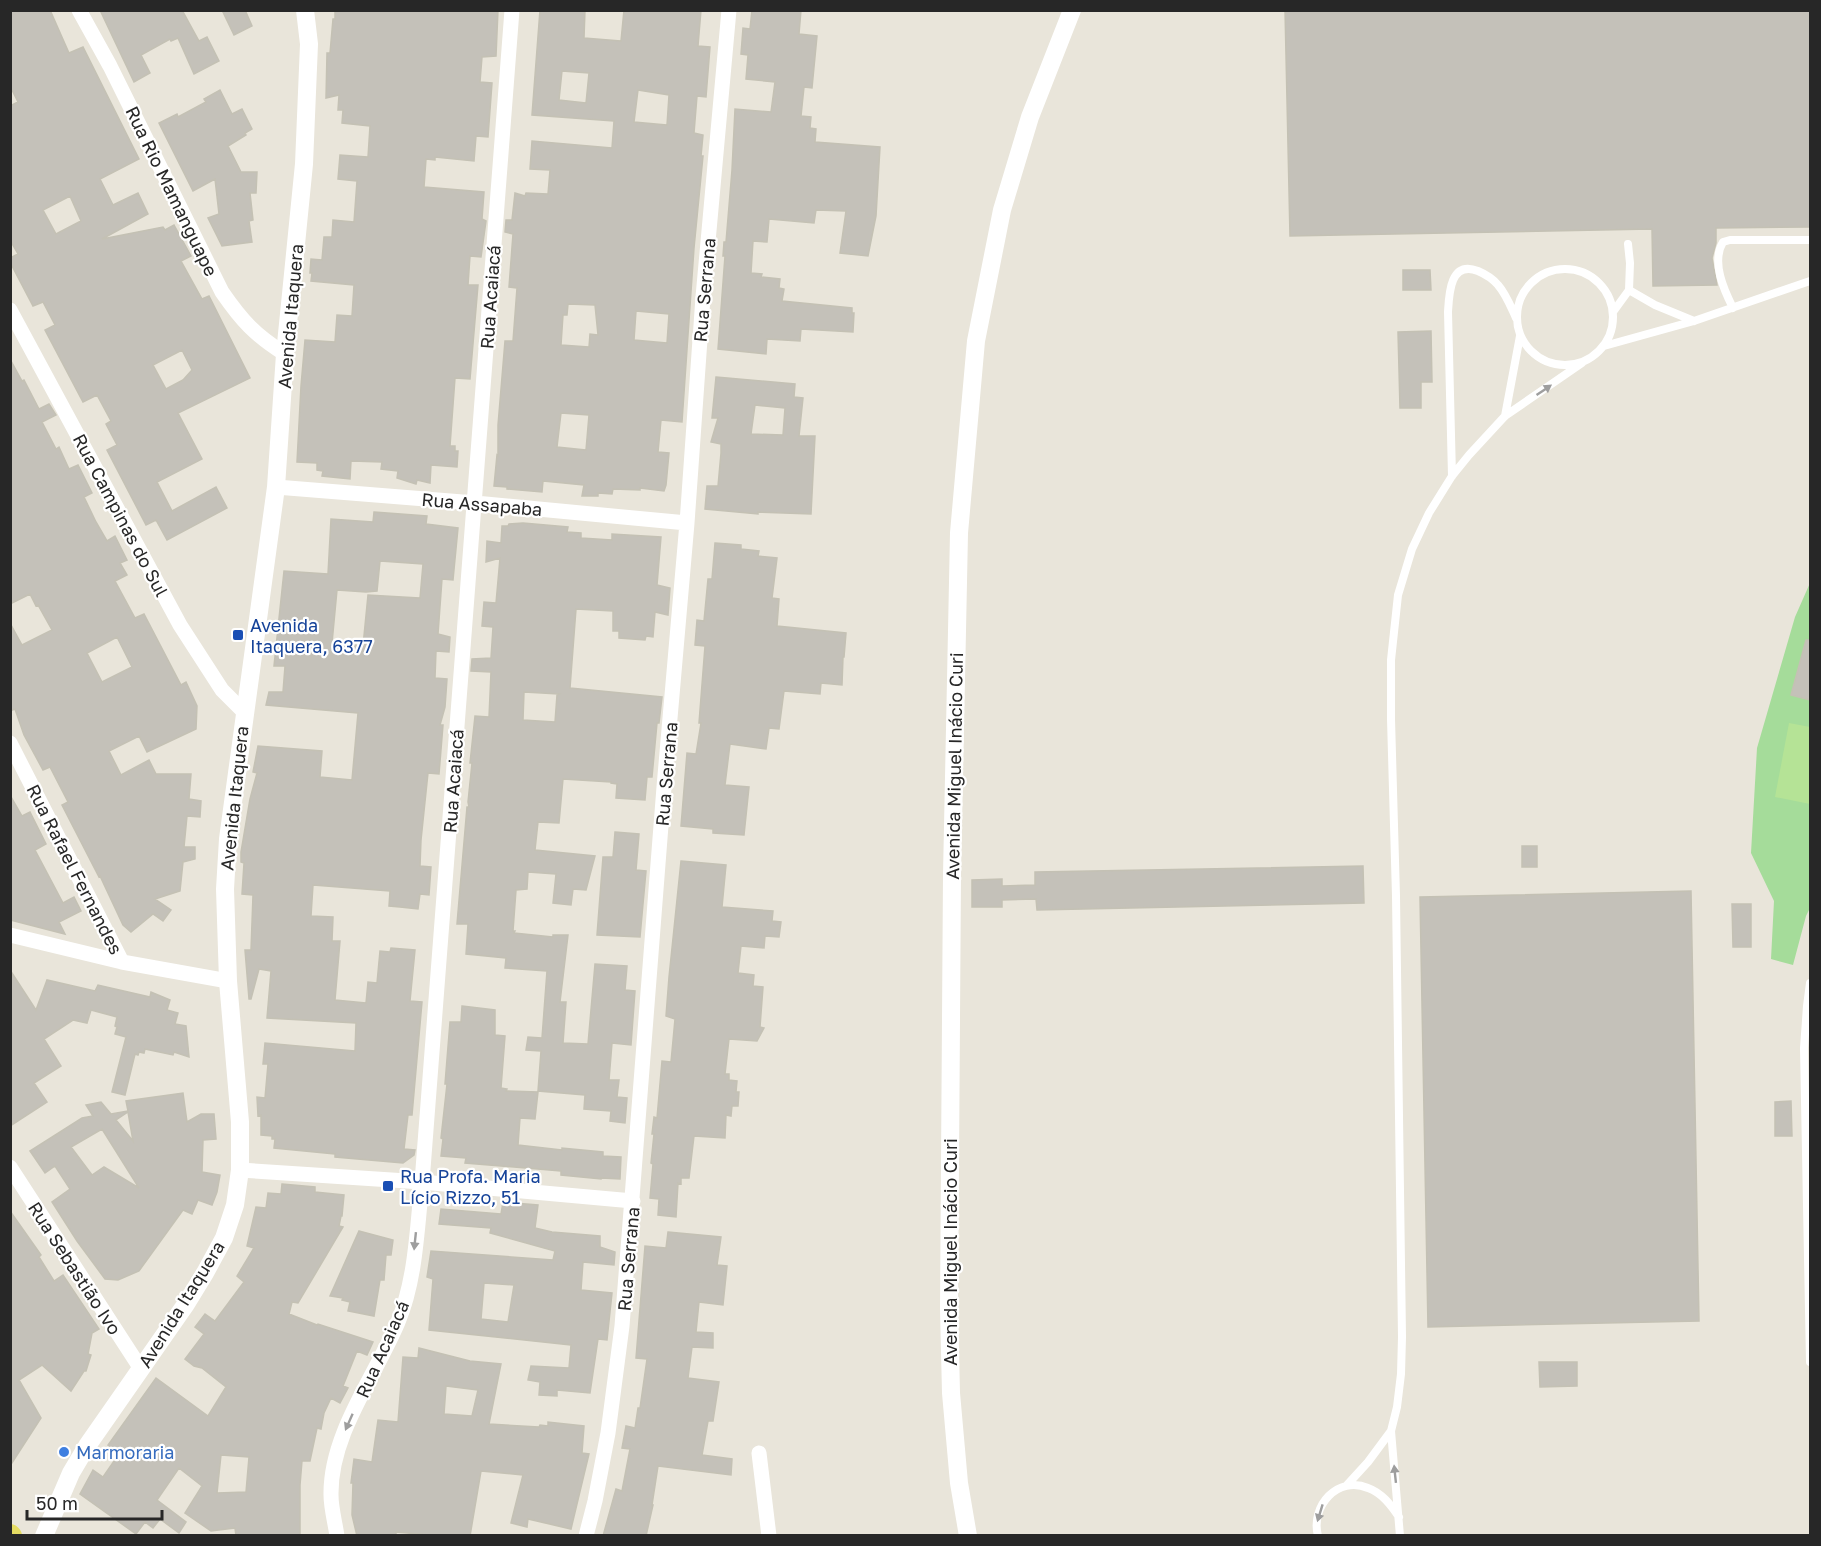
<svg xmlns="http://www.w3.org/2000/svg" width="1821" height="1546" font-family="'Golos Text',sans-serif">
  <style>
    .green { fill: #a5dc9a }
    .pitch { fill: #b5e396 }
    .building { fill: #c4c1b9; stroke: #c4c1b4; stroke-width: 1.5; fill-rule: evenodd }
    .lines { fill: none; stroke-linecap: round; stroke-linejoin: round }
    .service { stroke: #fff; stroke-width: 8 }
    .minor { stroke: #fff; stroke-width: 15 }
    .tertiary { stroke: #fff; stroke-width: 18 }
    .primary { stroke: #e5dc63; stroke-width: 22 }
    .oneway { fill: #9e9e9e }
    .transit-dot { fill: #1a4fb4; stroke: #fff; stroke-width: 2 }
    .shop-dot { fill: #3f7fe0; stroke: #fff; stroke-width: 2 }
    .labels { text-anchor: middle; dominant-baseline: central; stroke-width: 4.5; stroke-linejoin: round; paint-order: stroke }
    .street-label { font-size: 18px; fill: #272727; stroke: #fff }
    .transit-label { font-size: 18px; fill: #164399; stroke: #fff; text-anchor: start }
    .shop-label { font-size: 18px; fill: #366cbe; stroke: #fff; text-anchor: start }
  </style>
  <rect width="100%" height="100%" fill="#e9e5da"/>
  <!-- green -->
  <path class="green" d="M1810,583V908L1806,916L1793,965L1771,959L1774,901L1751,853L1757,748L1795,617Z"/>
  <!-- pitch -->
  <path class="pitch" d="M1789,723L1810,727V804L1775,797Z"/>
  <!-- building -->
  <path class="building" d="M10,10H50L69,53L83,47L139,159L100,179L113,205L138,193L148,214L102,239L163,227L165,230L174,225L191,256L181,261L202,299L209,296L250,378L178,413L202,459L157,482L172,511L216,487L227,508L167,540L156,520L146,525L107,450L117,445L106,424L111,421L97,395L83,402L45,330L55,325L43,302L33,306L10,262V258L18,254L10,240V106L18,102L10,86ZM70,196L81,221L56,234L43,210ZM182,350L192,370L183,380L166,389L153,365Z
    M100,10H182L199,41L207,37L219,61L194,74L178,38L171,41L170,39L141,55L150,73L134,82Z
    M222,10H245L252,26L234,35Z
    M335,10H498L496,56L482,57L480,82L492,83L488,137L476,136L474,161L435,157V160L426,159L424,187L484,192L482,219L486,221L481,257L470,256L468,285H478L470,379L455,378L450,446H455V451H458L457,467L431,465L430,483L417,480L416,484L397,478L398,471L381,469L382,462L351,461L350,479L322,476L323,471L317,470V463L297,462L301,386L305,340L335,342L337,315L352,316L354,285L311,281L312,273H310L311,259L322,260L324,237H332L333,220L354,222L357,181L338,179L340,155L368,157L370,126L342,123L343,110H338L339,95L326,98L327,53H330L333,19H335Z
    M540,10H585L584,38L621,41L624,10H701L698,46L710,47L706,97L697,96L694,133L703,135L701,156H703L694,248L682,422L661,420L658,452L669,453L666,485L664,491L640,488V490L613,489L612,494L598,493V496H582L584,485L543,481L542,492L507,489V487L494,486L497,455L498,456V425L505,341H513L517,288L509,287L513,234L505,232L506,220H512L515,193L525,196L526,193L548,194L550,170L530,169L532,141L612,148L614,121L532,115ZM562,71L589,73L586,103L559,100ZM638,90L669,95L667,125L634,122ZM568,304L595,305L598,335L590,334L589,347L561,345L563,315H567ZM636,311L669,314L667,343L634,340ZM561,413L589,415L586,450L557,447Z
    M752,10H801L799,34L817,36L812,88L804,87L801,116L811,117L810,128L816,129L815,142L880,147L876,216L868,256L840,253L846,211L816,210L814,223L769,219L767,242L753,241L751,273L762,274L761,277L780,279L779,288L784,289L782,301L852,308V313H854L853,332L801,329L800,341L767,339L766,354L718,349L725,256H723L724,242H726L732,170L735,109L771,112L775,82L746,79L748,55L741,54L743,28L750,29Z
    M1285,10H1810V227L1716,228V243L1712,258L1717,285L1653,286L1652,229L1290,236Z
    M220,90L232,114L242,109L252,129L245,133L246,135L228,146L241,172H257L256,193H250L253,220L249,221L252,242L222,246L208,218L219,214L215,179L193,191L159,123L177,114L178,117L206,102L204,99Z
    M1403,270H1430L1431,290H1403Z
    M1431,331L1432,382H1421V408H1400L1398,332Z
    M10,359L22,381L24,380L39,409L49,404L56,415L42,422L56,449L59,447L69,469L78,465L92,493L84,497L96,522L107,541L115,536L127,560L120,563L127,575L115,581L135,618L144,614L181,685L186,682L197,706L196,729L147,752L139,736L109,751L121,775L149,760L156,774H191L189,799L201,801L200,817L187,816L184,847H195V859L183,862L180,891L155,899L171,910L163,921L153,914L131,932L123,925L100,876L99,877L62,805L68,802L50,767L43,770L24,735L15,709L10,711V623L22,645L52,630L38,605L36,606L30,594L10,604ZM117,637L132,667L102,682L87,653Z
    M716,377L795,384L794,397L803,398L799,436H815L811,514L758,512V514L705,509L707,486H718L721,453V444L711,442L718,418H712ZM755,405L785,408L783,435L751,434Z
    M374,512L427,516L426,524L458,528L453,580L442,579L438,634L450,637L449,652L436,651L435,678L447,679L445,707L440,725H443L439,774L428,773L421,840L420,866L431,867L429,895L420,894L418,909L400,907L389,906L390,891L313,885L311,916L333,917L332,941H340L335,1000L366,1003L368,982L377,983L380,951L390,952L391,948L415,950L410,1001L422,1002L412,1115H408L404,1149L415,1150L414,1155L403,1163L335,1157V1154L274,1148L275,1139H272V1136L261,1135V1115L258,1116L257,1097L265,1098L268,1064H263L265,1043L355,1051L356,1023L267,1018L271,971L259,969L251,999H249L245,950H251L253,895L242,894L244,863L241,862V852L250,799L257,773L253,772L258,746L322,751L320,777L352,780L358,713L266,705L269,692H283L285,666H274L284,571L328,574L331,519L373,522ZM380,561L423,564L420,598L368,595L363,646L332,643L337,590L366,592L377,591Z
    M523,523L568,527L567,532L581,533V538L612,540V534L661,537L657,585L670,588L668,615L655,612L653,637L646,636L645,640L619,638V631H613V611L576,609L570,688L662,697L659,723H657L652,777H647L645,800L616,798L617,784L611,783V782L563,779L559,823L538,822L535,850L595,856L586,890L573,889L571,905L553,903L556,874L528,872L527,889L516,890L513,931H515L514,933L553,937V935H568L560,1002H566L563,1043L588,1044L595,964L627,966L625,990L635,991L631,1045L612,1043L609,1080H619L617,1097L627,1098L625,1123L610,1121L611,1111L584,1109L585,1095L538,1091L541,1051L526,1050L528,1037L542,1038L547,971L505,968L506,958L466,954L468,924H457L467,807H469L468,802L472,763H470L475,716L489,717L491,672L471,671L472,659L491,658L493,627L482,626L484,602L496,603L500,558L486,562L487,541L501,543L502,526H508L509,524ZM524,692L559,694L557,695L555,722L523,720Z
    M715,543L741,545V549L759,551L758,556L777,558L772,598L779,599L777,626L846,633L844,657H843L842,685L821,683L820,694L784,691L779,729L769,728L766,749L730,744L725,785L749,787L744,835L713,833V829L681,826L687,753L696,754L701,723H699L705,646L695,645L697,620L704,621L708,579H712Z
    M1806,640H1810V700L1791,695Z
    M10,795L22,816L30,812L46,844L35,850L63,903L74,897L81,911L59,922L65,934L10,920Z
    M615,832L639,834L636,870L646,871L640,937L597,935L603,857H613Z
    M1522,846H1537V867H1522Z
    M681,861L726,865L722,907L773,911L772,921L781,922L779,937L765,936L764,948L741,946L738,973L754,975L753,986L763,987L760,1027L764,1028L757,1041L729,1039L725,1074H729V1080L737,1081L736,1092H739L738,1106H732L731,1116L726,1115L725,1138L694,1136L689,1178H681V1184L678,1183L676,1217L658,1215L659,1199L650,1198L653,1164L651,1163L654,1134H652L654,1117L657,1118L662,1061L671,1062L675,1019L666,1016L669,977Z
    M1363,866L1364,903L1037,910L1036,899L1002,900V907H972V880L1002,879V886L1035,885V872Z
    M1691,891L1699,1321L1428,1327L1420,897Z
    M1732,904H1751V947H1733Z
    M10,970L36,1010L47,980L95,991L98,985L150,997L151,992L170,1000L167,1010L178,1013L175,1024L186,1026L189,1057L174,1052L173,1055L145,1049L144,1053L139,1052L138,1055L135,1054L125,1095L112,1092L126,1037L115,1034L117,1027L115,1026L117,1017L91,1010L87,1023L73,1020L44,1039L61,1066L34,1083L47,1102L10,1126Z
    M462,1006L495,1010V1035L505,1036L501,1088L507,1089L506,1091L538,1092L535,1119L520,1118L518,1145L562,1150V1148L603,1152V1156L621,1157L620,1179L601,1178V1179L561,1175V1171L465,1163L466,1158L441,1156L443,1139L441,1138L447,1084H445L450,1022H461Z
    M183,1093L187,1122L201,1114H214L216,1139L203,1140L202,1172L220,1175L217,1192L212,1205L198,1200L192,1214L183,1210L139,1271L118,1280L105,1279L77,1241L52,1202L70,1189L55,1166L45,1173L30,1151L82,1118L93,1116L86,1105L101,1102L111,1114L128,1111L126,1101ZM128,1112L133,1141L116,1120ZM102,1129L139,1188L104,1167L92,1175L71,1147Z
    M1791,1101L1792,1136H1775V1102Z
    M282,1184L315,1187V1192L344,1195L342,1216H341L339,1226L343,1227L298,1303L292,1302L289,1314L317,1325L318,1324L373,1342L367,1355L357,1351L343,1386L348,1388L340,1403L331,1398L324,1413L321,1429L317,1428L310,1461H302L300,1485V1536H236L235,1528L211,1531L185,1513L202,1486L179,1468L157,1500L186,1522L179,1533L160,1519L153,1528L145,1522L136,1534L80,1494L93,1470L103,1477L119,1454L108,1445L156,1378L208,1416L226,1387L202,1368L194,1366L185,1359L204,1334L195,1327L205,1314L215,1321L244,1282L237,1276L254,1248L247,1246L256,1207L266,1208L268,1193L281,1194ZM221,1455L249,1457L246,1492L217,1493Z
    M503,1202L538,1205L535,1228L552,1232L600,1236V1247L615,1252L614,1265L583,1262L581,1290L612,1293L607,1340L598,1339L590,1393L557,1390V1396L539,1395L540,1382L528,1380L531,1366L569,1368L571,1345L429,1330L433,1279L427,1277L431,1251L553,1260L555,1251L490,1233L491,1228L439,1224L441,1209L501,1214ZM484,1283L514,1285L508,1322L481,1319Z
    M10,1211L41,1255L39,1257L54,1281L63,1275L99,1329L92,1333L88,1354L91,1355L86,1371H84L71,1391L42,1365L19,1380L41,1418L10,1466Z
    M359,1231L393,1240L391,1255H386L384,1280H380L374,1316L348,1311L350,1302L342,1300L343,1298L330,1296Z
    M668,1232L721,1237L717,1265L727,1266L723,1305L699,1302L696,1332L713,1333V1348L692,1347L688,1378L719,1382L713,1421H708L702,1455L732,1459L731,1475L658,1466L652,1505H653L646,1536H603L616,1489L622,1491L630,1449L622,1448L626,1426L635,1428L638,1408H640L647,1359L636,1358L645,1246L666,1248Z
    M419,1348L470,1361L501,1364L489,1424L539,1427L540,1425L548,1426V1422L584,1426L582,1453L589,1454L571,1529L528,1519L527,1527L511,1523L523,1475L481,1471L470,1536H440L396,1532V1536H357L352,1515L353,1483H351L354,1459L372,1462L378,1420L398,1422L403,1357L418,1358ZM446,1386L478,1390L472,1416L444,1414Z
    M1539,1362H1577V1386L1540,1387Z"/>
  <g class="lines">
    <!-- service -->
    <path class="service" d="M1517 317a48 48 0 1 1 96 0a48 48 0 1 1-96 0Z
      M1629,290L1655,305L1694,321
      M1733,308C1724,290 1711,262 1723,242L1730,240H1810
      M1613,312L1629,290L1630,263L1628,244
      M1604,346L1694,321L1810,281
      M1505,416L1520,336
      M1452,476L1448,312C1449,294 1450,260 1478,271C1485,274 1493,279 1498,285C1506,294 1511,307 1516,318
      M1810,983L1807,1006L1804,1048L1810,1362
      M1347,1485L1368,1462L1391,1431
      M1318,1536C1310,1506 1338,1475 1368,1488C1382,1493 1391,1505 1399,1517
      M1400,1536L1391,1431L1397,1407L1401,1374L1402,1337L1396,896L1391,719V660L1398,595L1412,549L1429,513L1452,476L1469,455L1505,416L1582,363"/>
    <!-- minor -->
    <path class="minor" d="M79,10L110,66L222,292C242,321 255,335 285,354
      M10,310L180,625L222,690L244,712
      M276,487L475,503L687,523
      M10,743L122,962
      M10,935L122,962L228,981
      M10,1167L141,1369
      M240,1170L422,1182L633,1201
      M759,1453L769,1536
      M337,1536C335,1522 331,1508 331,1495C330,1434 375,1377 398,1322C416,1279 417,1228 422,1182L512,10
      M586,1536L595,1501L608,1433L622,1326L664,787L687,523L703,297L729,10"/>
    <!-- tertiary -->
    <path class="tertiary" d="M44,1536L71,1473L87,1446L186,1304L205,1273L224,1238L235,1205L240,1170V1122L228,981L225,889L228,839L276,487L285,354L304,164L309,44L305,10
      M968,1536L959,1483L951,1393L949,1309L952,875L959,533L976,341L1002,210L1030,117L1072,10"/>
    <!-- primary -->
    <path class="primary" d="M10,1535L11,1536"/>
  </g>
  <!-- one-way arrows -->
  <defs><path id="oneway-solid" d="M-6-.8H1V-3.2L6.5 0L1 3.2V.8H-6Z" transform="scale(1.5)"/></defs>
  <g class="oneway">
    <use href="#oneway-solid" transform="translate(1544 390) rotate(-34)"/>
    <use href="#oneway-solid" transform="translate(415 1241) rotate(96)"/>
    <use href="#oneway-solid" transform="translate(349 1422) rotate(114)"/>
    <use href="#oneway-solid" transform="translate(1395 1474) rotate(-96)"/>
    <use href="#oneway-solid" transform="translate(1320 1513) rotate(107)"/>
  </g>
  <!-- markers -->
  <g class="transit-dot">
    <rect x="232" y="629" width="12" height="12" rx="3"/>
    <rect x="382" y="1180" width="12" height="12" rx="3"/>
  </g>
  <circle class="shop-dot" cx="64" cy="1452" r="6"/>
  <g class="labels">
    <!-- street labels -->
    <g class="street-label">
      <text transform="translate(172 191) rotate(64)">Rua Rio Mamanguape</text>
      <text transform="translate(704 290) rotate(-85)">Rua Serrana</text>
      <text transform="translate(490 297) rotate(-86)">Rua Acaiacá</text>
      <text transform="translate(290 316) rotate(-85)">Avenida Itaquera</text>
      <text transform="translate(482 504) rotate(5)">Rua Assapaba</text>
      <text transform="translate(121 515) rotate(62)">Rua Campinas do Sul</text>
      <text transform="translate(954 766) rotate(-89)">Avenida Miguel Inácio Curi</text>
      <text transform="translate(666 774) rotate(-85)">Rua Serrana</text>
      <text transform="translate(453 781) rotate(-86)">Rua Acaiacá</text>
      <text transform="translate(234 798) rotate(-84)">Avenida Itaquera</text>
      <text transform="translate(75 869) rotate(63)">Rua Rafael Fernandes</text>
      <text transform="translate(950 1252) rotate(-90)">Avenida Miguel Inácio Curi</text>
      <text transform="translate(628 1259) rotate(-85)">Rua Serrana</text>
      <text transform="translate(75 1268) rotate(57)">Rua Sebastião Ivo</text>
      <text transform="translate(181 1304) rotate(-58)">Avenida Itaquera</text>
      <text transform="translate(382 1349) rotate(-66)">Rua Acaiacá</text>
    </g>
    <!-- transit labels -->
    <g class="transit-label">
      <text x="250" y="625">Avenida<tspan x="250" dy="21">Itaquera, 6377</tspan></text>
      <text x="400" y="1176">Rua Profa. Maria<tspan x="400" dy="21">Lício Rizzo, 51</tspan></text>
    </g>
    <!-- shop labels -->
    <g class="shop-label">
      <text x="76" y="1452">Marmoraria</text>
    </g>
  </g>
  <!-- border -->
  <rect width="1821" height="1546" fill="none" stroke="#272727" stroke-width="24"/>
  <!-- scale -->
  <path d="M27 1510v9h135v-9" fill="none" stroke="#272727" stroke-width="3"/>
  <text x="36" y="1510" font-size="18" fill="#272727" stroke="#ffffff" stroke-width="4.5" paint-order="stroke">50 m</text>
</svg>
